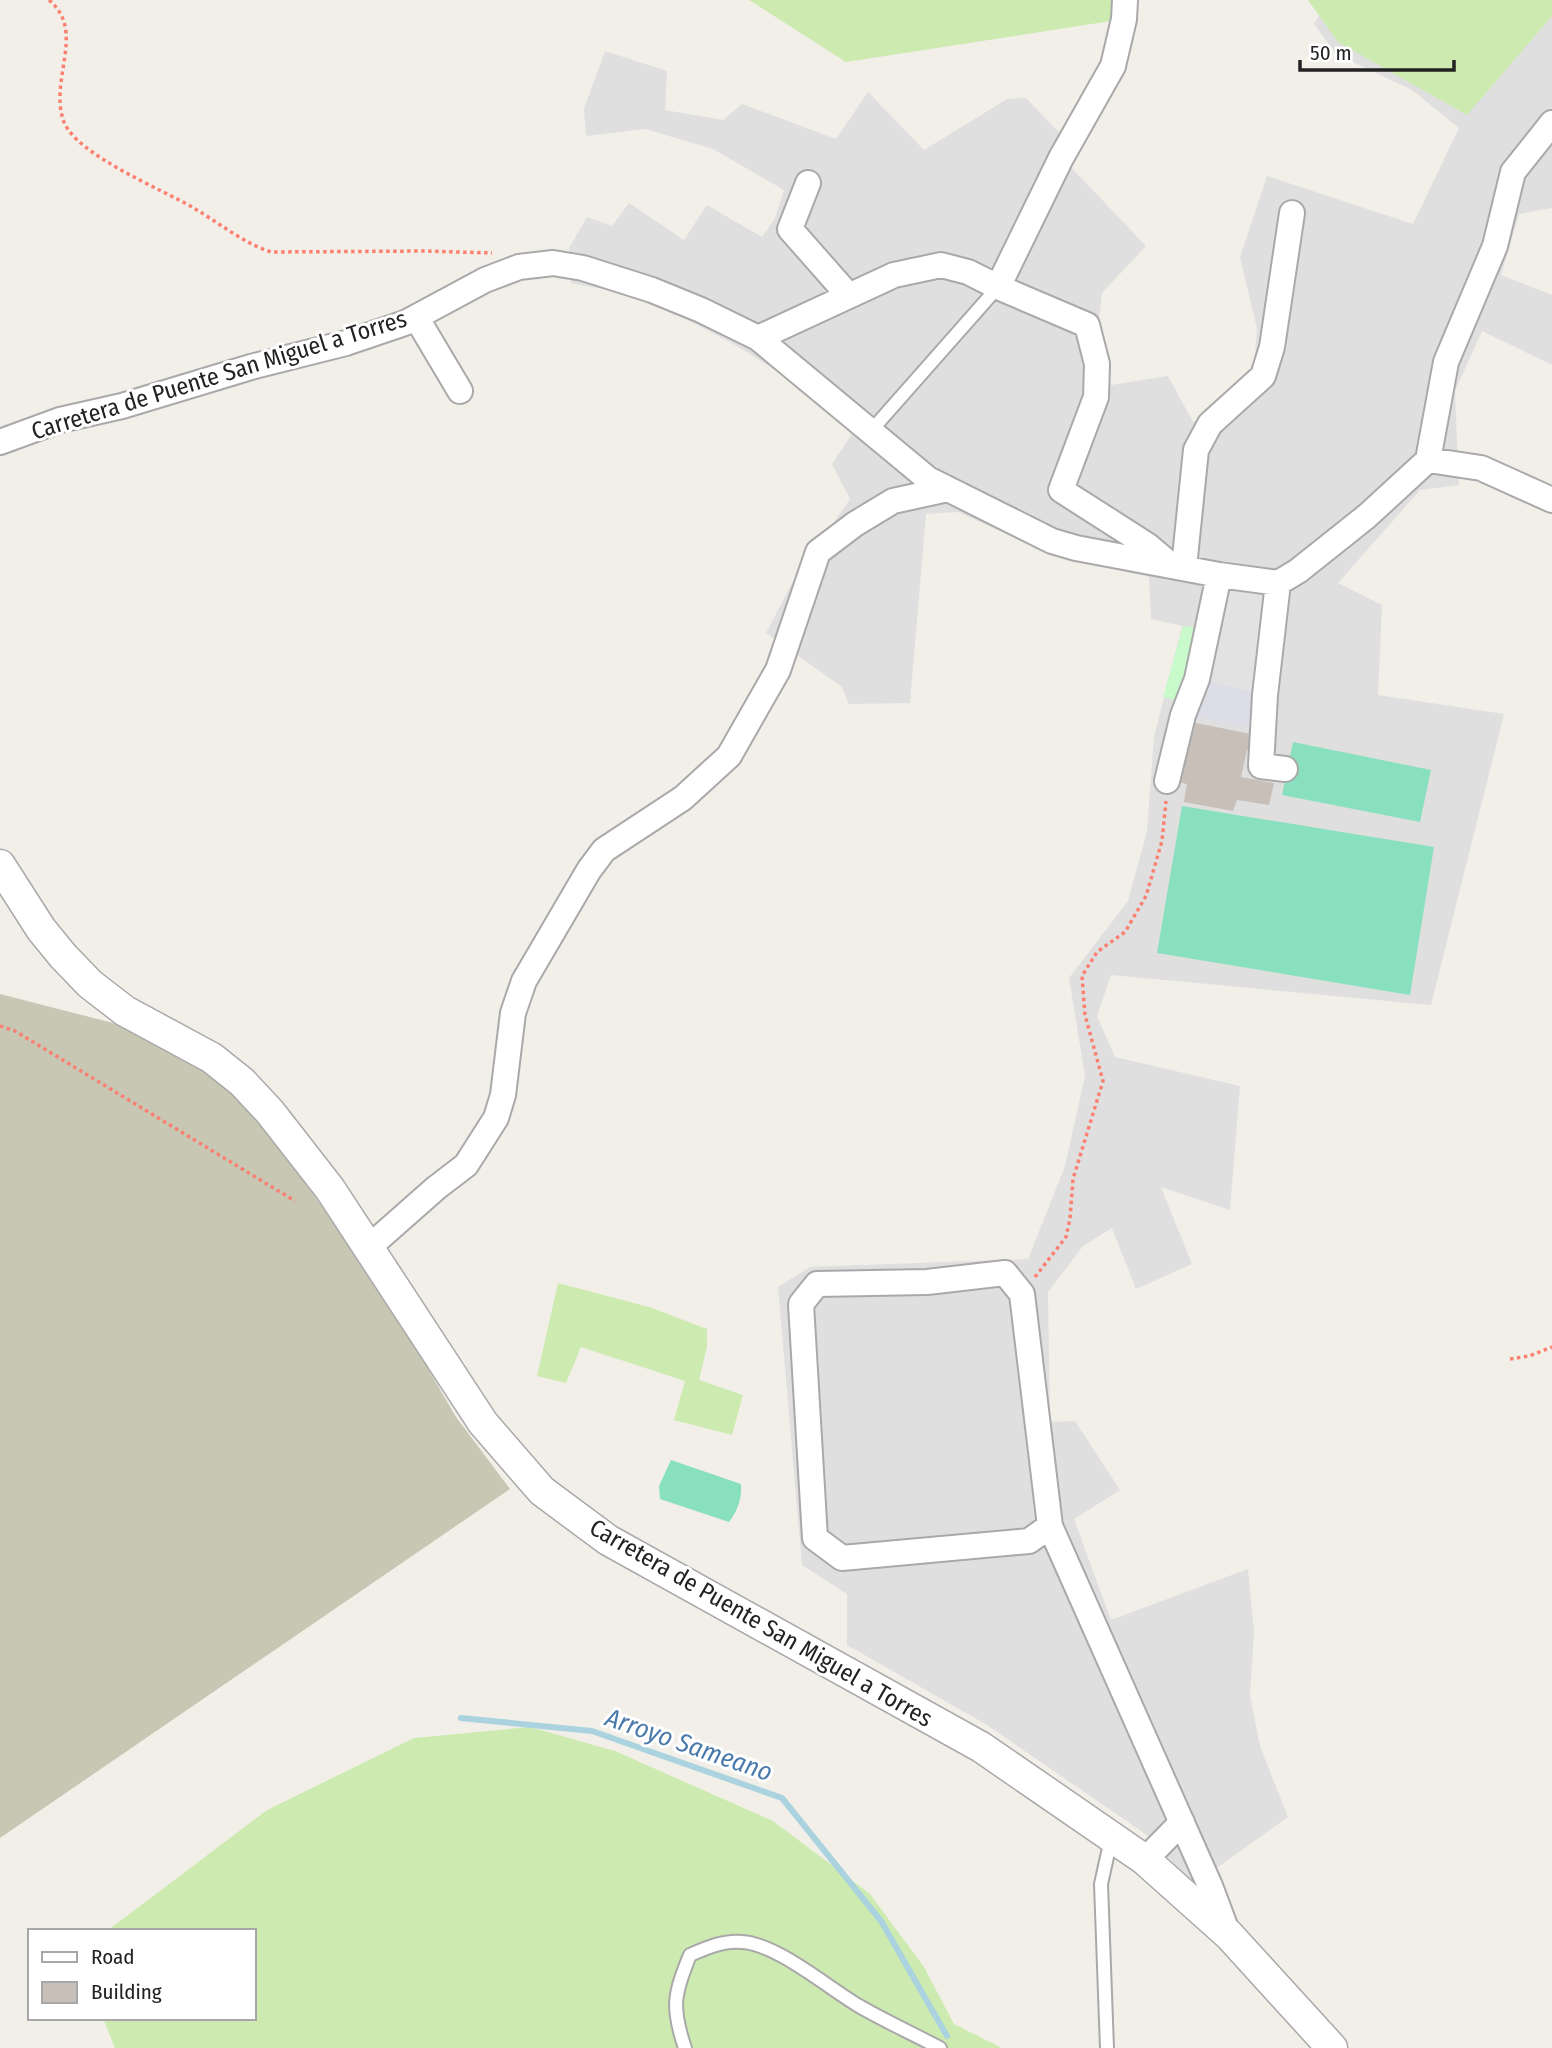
<svg xmlns="http://www.w3.org/2000/svg" width="1552" height="2048" font-family="'Fira Sans Condensed',sans-serif">
  <style>
    .residential { fill: #e0dfdf }
    .construction { fill: #c7c7b4 }
    .grass { fill: #cdebb0 }
    .park { fill: #c8facc }
    .pitch { fill: #88e0be }
    .parking { fill: #e2e2e2 }
    .plaza { fill: #dddde8 }
    .lines { fill: none; stroke-linecap: round; stroke-linejoin: round }
    .stream { stroke: #aad3df; stroke-width: 6 }
    .building { fill: #c7bfb8 }
    .service-casing { stroke: #a9a9a9; stroke-width: 16 }
    .minor-casing { stroke: #a9a9a9; stroke-width: 28 }
    .tertiary-casing { stroke: #a9a9a9; stroke-width: 33 }
    .path { stroke: #fa8072; stroke-width: 3.5; stroke-dasharray: 3.5 3.5; stroke-linecap: butt }
    .service { stroke: #fff; stroke-width: 12 }
    .minor { stroke: #fff; stroke-width: 24 }
    .tertiary { stroke: #fff; stroke-width: 30 }
    .labels { text-anchor: middle; dominant-baseline: central; stroke-width: 6; stroke-linejoin: round; paint-order: stroke }
    .street-label { font-size: 24px; fill: #222; stroke: #fff }
    .water-label { font-size: 26px; font-style: italic; fill: #4a7aab; stroke: #fff }
  </style>
  <rect width="100%" height="100%" fill="#f2efe9"/>
  <!-- residential -->
  <path class="residential" d="M1328,0H1552V208L1519,214L1501,275L1552,295V365L1482,331L1455,391L1459,485L1420,490L1338,583L1382,605L1378,695L1504,714L1431,1005L1111,975L1097,1016L1115,1057L1240,1086L1230,1210L1161,1187L1192,1264L1136,1289L1112,1228L1083,1246L1048,1292L1050,1422L1075,1421L1120,1490L1074,1519L1111,1620L1248,1569L1254,1631L1250,1695L1260,1746L1288,1817L1194,1884L1144,1833L987,1725L847,1645V1594L802,1565L778,1287L810,1267L1028,1259L1065,1166L1085,1076L1069,978L1128,901L1147,831L1154,737L1182,626L1151,619L1149,577L1053,555L958,512L926,514L910,703L849,704L842,687L766,633L792,583L850,499L832,464L854,431L808,391L737,346L686,319L627,294L571,283L569,248L587,217L612,226L629,203L684,240L707,205L762,237L775,218L784,190L713,149L645,129L586,136L584,109L605,51L667,71L665,110L723,120L742,104L836,139L868,92L924,150L1007,99L1026,98L1076,150L1066,162L1146,246L1102,293L1099,320L1111,385L1168,376L1193,422L1215,406L1254,365L1257,329L1240,257L1267,176L1413,224L1459,128L1412,90L1336,54L1314,24Z"/>
  <!-- construction -->
  <path class="construction" d="M0,994L117,1024L203,1068L233,1092L261,1123L358,1256L408,1334L456,1417L510,1489L0,1838Z"/>
  <!-- grass -->
  <path class="grass" d="M749,0H1125L1124,19L846,62Z
    M1308,0H1552V16L1467,115L1338,42Z
    M558,1283L649,1307L707,1329V1347L699,1380L743,1395L732,1435L674,1420L685,1381L581,1347L566,1383L537,1376Z
    M530,1727L615,1751L773,1821L870,1894L924,1967L954,2024L1002,2048H115L103,2018H254V1931H107L267,1810L414,1738Z"/>
  <!-- park -->
  <path class="park" d="M1183,626L1208,629L1188,703L1163,697Z"/>
  <!-- pitch -->
  <path class="pitch" d="M1293,742L1431,770L1420,822L1282,795Z
    M1182,806L1434,847L1410,995L1157,953Z
    M671,1460L741,1484C742,1498 738,1510 729,1522L660,1499L659,1486Z"/>
  <!-- parking -->
  <path class="parking" d="M1219,575L1278,583L1265,695L1197,679Z"/>
  <!-- plaza -->
  <path class="plaza" d="M1197,679L1265,695L1264,730L1183,715Z"/>
  <g class="lines">
    <!-- stream -->
    <path class="stream" d="M461,1718L592,1731L782,1798L881,1921L947,2036"/>
  </g>
  <!-- building -->
  <path class="building" d="M1191,722L1256,735L1252,751L1247,750L1241,777L1274,783L1269,805L1237,800L1233,811L1184,802L1187,784L1172,781Z"/>
  <g class="lines">
    <defs>
      <path id="service" d="M870,432L998,287
        M685,2048C671,2007 674,1994 690,1955C706,1948 724,1940 742,1942C777,1944 827,1987 859,2006C885,2021 913,2034 940,2048
        M1107,2048L1101,1884L1111,1839"/>
      <path id="minor" d="M808,183L790,229L849,296
        M998,287L1087,325L1097,364L1096,397L1061,490L1147,545L1167,562
        M416,317L460,391
        M758,338L894,275L941,265L968,272L998,287L1061,158L1113,66L1124,19L1125,0
        M0,442L60,420L122,406L251,367L346,343L405,323L485,280L519,267L553,263L583,268L652,290L701,310L758,338L928,479L1052,541L1076,548L1219,575L1278,583L1298,571L1367,516L1428,460L1481,468L1552,500
        M1428,460L1446,362L1495,246L1513,172L1552,123
        M1184,567L1196,450L1210,424L1263,376L1272,347L1292,213
        M1278,583L1265,695L1261,766L1285,769
        M1167,781L1183,715L1197,679L1219,575
        M368,1248L436,1188L466,1165L496,1118L503,1095L513,1013L524,981L589,870L604,850L683,798L729,756L778,670L818,552L855,524L893,501L948,489
        M1050,1526L1029,1541L842,1558L815,1538L801,1304L817,1284L927,1282L1005,1273L1022,1294L1050,1526L1210,1886L1228,1934
        M1145,1860L1182,1822"/>
      <path id="tertiary" d="M0,865L41,929L63,956L90,984L125,1011L212,1058L242,1082L270,1112L330,1189L483,1423L542,1491L608,1540L981,1747L1145,1860L1229,1935L1332,2048"/>
    </defs>
    <!-- service casing -->
    <use href="#service" class="service-casing"/>
    <!-- minor casing -->
    <use href="#minor" class="minor-casing"/>
    <!-- tertiary casing -->
    <use href="#tertiary" class="tertiary-casing"/>
    <!-- path -->
    <path class="path" d="M49,0C87,32 48,80 64,122C77,155 161,189 192,207C218,222 243,243 271,252L424,251L492,253
      M0,1026L15,1031L295,1201
      M1035,1277L1066,1237L1070,1219L1073,1179L1103,1081L1085,1015L1082,976L1097,952L1125,932L1146,896L1162,841L1166,801
      M1510,1359L1529,1356L1552,1347"/>
    <!-- service -->
    <use href="#service" class="service"/>
    <!-- minor -->
    <use href="#minor" class="minor"/>
    <!-- tertiary -->
    <use href="#tertiary" class="tertiary"/>
  </g>
  <g class="labels">
    <!-- street labels -->
    <g class="street-label">
      <text transform="translate(219 375) rotate(-17)">Carretera de Puente San Miguel a Torres</text>
      <text transform="translate(761 1623) rotate(30)">Carretera de Puente San Miguel a Torres</text>
    </g>
    <!-- water labels -->
    <g class="water-label">
      <text transform="translate(689 1745) rotate(19)">Arroyo Sameano</text>
    </g>
  </g>
  <!-- legend -->
  <rect x="28" y="1929" width="228" height="91" fill="#ffffff" stroke="#a7a7a7" stroke-width="2"/>
  <rect x="42" y="1952" width="35" height="10" fill="#ffffff" stroke="#a7a7a7" stroke-width="2"/>
  <text x="91" y="1964" font-size="21" fill="#222222">Road</text>
  <rect x="42" y="1982" width="35" height="21" fill="#c7bfb8" stroke="#a7a7a7" stroke-width="2"/>
  <text x="91" y="1999" font-size="21" fill="#222222">Building</text>
  <!-- scale -->
  <path d="M1300 60v10h154v-10" fill="none" stroke="#222222" stroke-width="3.5"/>
  <text x="1310" y="60" font-size="21" fill="#222222" stroke="#ffffff" stroke-width="5" paint-order="stroke">50 m</text>
</svg>
